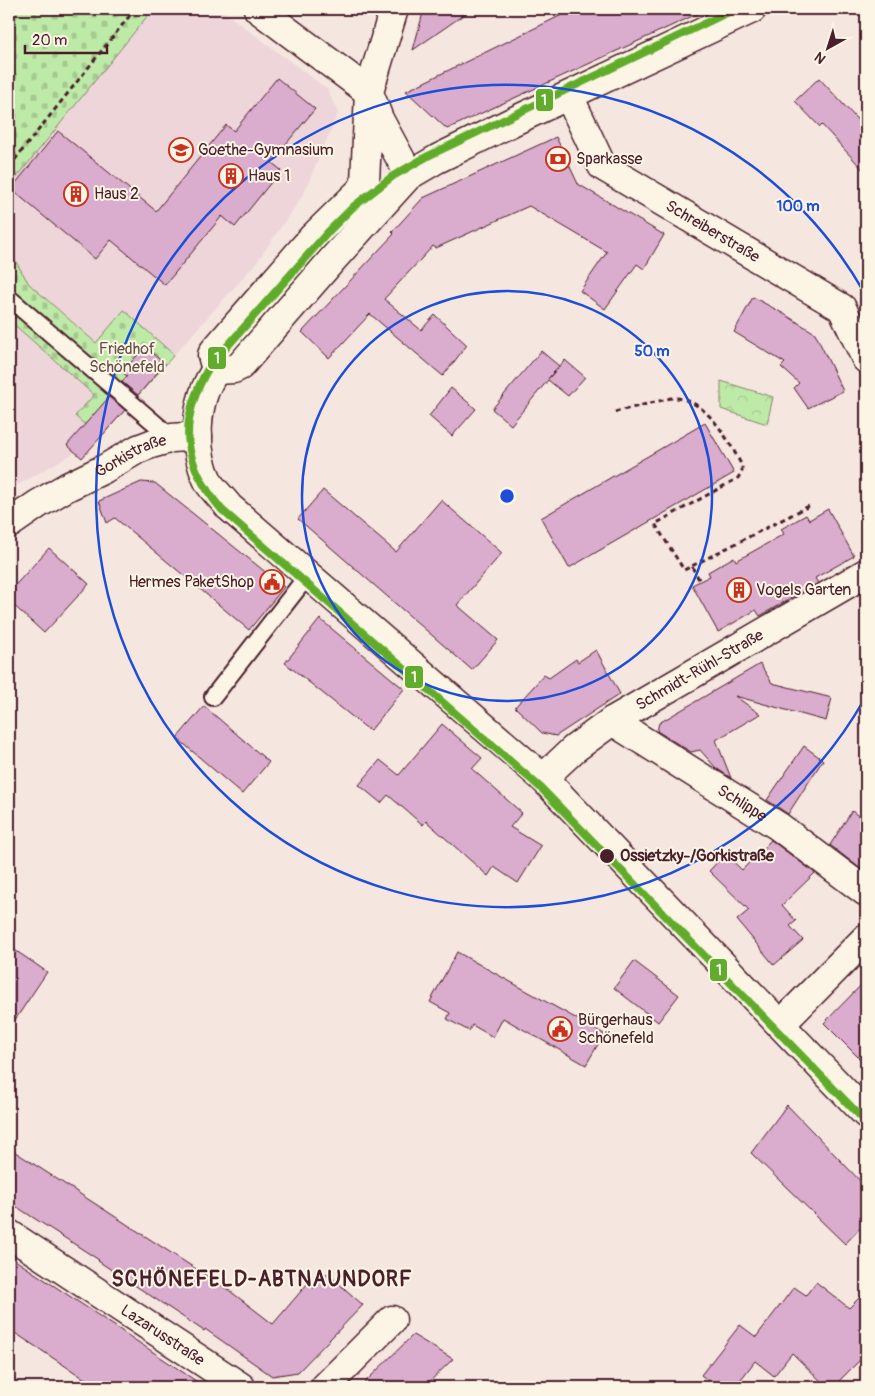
<svg xmlns="http://www.w3.org/2000/svg" width="875" height="1396" font-family="Pangolin,sans-serif">
  <style>
    .built { fill: #edd5da }
    .cemetery { fill: url(#cemetery-stones); stroke: #848469 }
    .park { fill: url(#park-crowns); stroke: #848469 }
    .building { fill: #daaccd; stroke: #4a1f2b }
    .lines { fill: none; stroke-linecap: round; stroke-linejoin: round }
    .lane-casing { stroke: #4a1f2b; stroke-width: 20 }
    .street-casing { stroke: #4a1f2b; stroke-width: 31 }
    .secondary-casing { stroke: #4a1f2b; stroke-width: 31 }
    .path { stroke: #4a1f2b; stroke-width: 3; stroke-dasharray: 5 4; stroke-linecap: butt }
    .lane { stroke: #fcf5e5; stroke-width: 16 }
    .street { stroke: #fcf5e5; stroke-width: 28 }
    .secondary { stroke: #fcf5e5; stroke-width: 28 }
    .tram-1-casing { stroke: #fcf5e5; stroke-width: 11 }
    .tram-1 { stroke: #61ac2c; stroke-width: 8 }
    .ring { fill: none; stroke: #1d4ed8; stroke-width: 2.5 }
    .stop-dot { fill: #4a1f2b; stroke: #fcf5e5; stroke-width: 2 }
    .labels { text-anchor: middle; dominant-baseline: central; stroke-width: 4; stroke-linejoin: round; paint-order: stroke }
    .poi-label { font-size: 16px; fill: #4a1f2b; stroke: #fcf5e5; text-anchor: start }
    .street-label { font-size: 16px; fill: #4a1f2b; stroke: #fcf5e5 }
    .park-label { font-size: 16px; fill: #67524a; stroke: #fcf5e5 }
    .stop-label { font-size: 16px; font-weight: bold; fill: #4a1f2b; stroke: #fcf5e5; text-anchor: start }
    .district-label { font-size: 21px; font-weight: bold; letter-spacing: 1px; fill: #4a1f2b; stroke: #fcf5e5 }
    .centre { fill: #1d4ed8; stroke: #fcf5e5; stroke-width: 2.5 }
    .ring-label { font-size: 15px; text-anchor: middle; font-weight: bold; fill: #1d4ed8; stroke: #fcf5e5; stroke-width: 4; stroke-linejoin: round; paint-order: stroke }
    .line-badge { stroke: #fcf5e5; stroke-width: 2 }
    .badge-label { font-size: 14px; text-anchor: middle; font-weight: bold; fill: #fff }
  </style>
  <defs>
    <pattern id="cemetery-stones" width="16" height="16" patternUnits="userSpaceOnUse" patternTransform="scale(1.25)"><rect width="16" height="16" fill="#beeaa7"/><path d="M2 7V4a2 2 0 0 1 4 0v3zM10 15v-3a2 2 0 0 1 4 0v3z" fill="#a5c890"/></pattern>
    <pattern id="park-crowns" width="20" height="18" patternUnits="userSpaceOnUse" patternTransform="scale(1.25)"><rect width="20" height="18" fill="#beeaa7"/><path d="M2 6a3 3 0 1 1 6 0M12 15a3 3 0 1 1 6 0" fill="none" stroke="#a5c890"/></pattern>
  </defs>
  <rect width="100%" height="100%" fill="#f5e6e0"/>
  <filter id="ink" filterUnits="userSpaceOnUse"><feTurbulence type="fractalNoise" baseFrequency=".02" numOctaves="2"/><feDisplacementMap in="SourceGraphic" scale="10" xChannelSelector="R" yChannelSelector="G"/><feConvolveMatrix kernelMatrix="1 2 1 2 8 2 1 2 1" color-interpolation-filters="sRGB"/></filter>
  <g filter="url(#ink)">
    <!-- built -->
    <path class="built" d="M153,9H220L327,89L338,113L303,195L256,263L174,355L124,310L97,343L29,284L9,250V187Z
      M9,320L94,395L100,438L9,490Z"/>
    <!-- cemetery -->
    <path class="cemetery" d="M9,9H153L9,187Z
      M9,250L29,284L96,343L124,310L174,355L100,438L75,416L94,395L9,320Z"/>
    <!-- park -->
    <path class="park" d="M721,381L773,397L767,424L721,409Z"/>
    <!-- building -->
    <path class="building" d="M424,9H472L413,50Z
      M574,9H708L447,129L406,91Z
      M277,78L315,109L271,162L281,170L235,227L222,216L165,285L111,240L95,259L11,189L58,131L156,211L226,125L234,131Z
      M819,78L866,129V173L822,125L820,127L795,101Z
      M556,137L578,184L664,235L644,269L637,264L605,309L580,291L607,252L529,206L436,248L433,246L384,299L421,330L435,315L467,345L443,376L370,314L329,358L302,332L394,234L392,232L423,198Z
      M753,297L784,314L815,333L843,391L808,408L794,388L799,383L781,367L785,363L734,332Z
      M145,347L165,364L138,395L122,382L127,376L122,372Z
      M541,351L559,366L548,379L565,360L585,377L568,396L548,380L511,425L492,409Z
      M451,388L476,409L452,436L429,416Z
      M109,397L125,410L82,458L67,445Z
      M705,423L734,473L569,568L541,518Z
      M141,482L155,483L284,587L249,630L115,518L107,523L99,501Z
      M323,490L396,552L441,500L502,553L457,605L498,640L472,670L298,519Z
      M828,509L854,556L815,578L818,583L772,609L760,616L756,610L718,632L692,585L710,576L708,572L734,557L736,561L784,534L781,529L806,515L809,520Z
      M49,548L89,584L44,633L9,601V592Z
      M320,619L404,689L370,731L285,663Z
      M596,650L620,694L556,736L542,733L515,707L544,675L549,678L576,659L578,662Z
      M760,664L772,683L832,698L826,721L735,696L760,714L716,740L731,778L716,768L700,750L691,752L657,731L659,723Z
      M204,706L269,762L242,794L177,738Z
      M442,724L482,758L472,769L522,813L510,827L541,846L518,883L494,867L488,876L426,821L423,825L388,795L381,803L359,785L380,760L399,775Z
      M804,746L823,760L788,814L767,800Z
      M852,811L866,822V873L830,845Z
      M771,840L815,873L782,905L796,921L790,926L803,940L774,965L737,920L749,910L709,871L725,854L742,870Z
      M9,946L47,972L9,1029Z
      M457,952L604,1034L586,1065L503,1018L493,1037L472,1025L469,1031L447,1019L450,1013L430,1002Z
      M634,961L679,995L658,1022L614,988Z
      M866,980V1065L824,1023Z
      M787,1105L866,1187V1222L845,1244L751,1153Z
      M9,1148L230,1291L273,1324L308,1283L314,1288L327,1273L363,1305L298,1372L272,1376L205,1329L204,1331L98,1261L99,1260L9,1202Z
      M9,1256L83,1305L205,1387H97L9,1329Z
      M816,1282L849,1308L866,1291V1354L833,1387H827L792,1353L774,1376L755,1361L735,1387H717L701,1375L740,1325L756,1337L794,1287L806,1295Z
      M413,1335L453,1359L424,1387H360Z"/>
    <g class="lines">
      <defs>
        <path id="lane" d="M9,298L172,438
          M213,697L308,575"/>
        <g id="street">
          <path d="M258,9L369,92"/>
          <path id="s1" d="M569,96L602,166L842,308L866,359"/>
          <path d="M408,176L437,159L514,121L752,9"/>
          <path id="s2" d="M612,721L778,826L866,892"/>
          <path id="s3" d="M543,778L574,749L612,721L866,573"/>
          <path d="M781,1024L866,938"/>
          <path id="s4" d="M9,1234L241,1387"/>
          <path d="M325,1387L392,1320"/>
        </g>
        <g id="secondary">
          <path d="M216,370C194,400 192,450 209,483C214,491 223,499 229,507L543,778L866,1114"/>
          <path d="M216,370L212,355L214,351L313,237L361,190L365,183L369,92L394,9"/>
          <path d="M216,370L234,369L240,366L333,259L407,177L406,169L379,119L372,100"/>
          <path id="s5" d="M9,524L38,504L67,487L104,469L138,449L151,444L172,438L198,436"/>
        </g>
      </defs>
      <!-- lane casing -->
      <use href="#lane" class="lane-casing"/>
      <!-- street casing -->
      <use href="#street" class="street-casing"/>
      <!-- secondary casing -->
      <use href="#secondary" class="secondary-casing"/>
      <!-- path -->
      <path class="path" d="M9,167L135,9
        M615,412L671,398C705,396 728,439 742,466V471L738,478L655,524L684,570L811,505
        M692,567L700,581"/>
      <!-- lane -->
      <use href="#lane" class="lane"/>
      <!-- street -->
      <use href="#street" class="street"/>
      <!-- secondary -->
      <use href="#secondary" class="secondary"/>
      <defs>
        <path id="tram-1" d="M735,9L428,156L393,176L353,207L329,231L209,367C177,422 182,462 222,510L541,788L866,1122"/>
      </defs>
      <!-- tram-1 casing -->
      <use href="#tram-1" class="tram-1-casing"/>
      <!-- tram-1 -->
      <use href="#tram-1" class="tram-1"/>
    </g>
  </g>
  <!-- distance rings -->
  <g class="ring">
    <circle cx="507" cy="496" r="205"/>
    <path d="M865 698A411 411 0 1 1 865 294"/>
  </g>
  <!-- icons -->
  <defs>
    <symbol id="school-ring" viewBox="-11 -11 22 22"><circle r="9.5" fill="#fcf5e5" stroke="#c8321e" stroke-width="1.5"/><path d="M0-5L7-2L0 1L-7-2ZM-4 1L0 2.5L4 1V4Q0 6-4 4Z" fill="#c8321e"/></symbol>
    <symbol id="bank-ring" viewBox="-11 -11 22 22"><circle r="9.5" fill="#fcf5e5" stroke="#c8321e" stroke-width="1.5"/><path d="M-6-4H6V4H-6ZM0-2.3a2.3 2.3 0 1 0 0 4.6a2.3 2.3 0 1 0 0-4.6Z" fill="#c8321e"/></symbol>
    <symbol id="building-ring" viewBox="-11 -11 22 22"><circle r="9.5" fill="#fcf5e5" stroke="#c8321e" stroke-width="1.5"/><path d="M-4-6H4V6H1V3H-1V6H-4ZM-2.5-4.3h1.7v1.8h-1.7ZM.8-4.3h1.7v1.8H.8ZM-2.5-1h1.7V.8h-1.7ZM.8-1h1.7V.8H.8Z" fill="#c8321e"/></symbol>
    <symbol id="civic-ring" viewBox="-11 -11 22 22"><circle r="9.5" fill="#fcf5e5" stroke="#c8321e" stroke-width="1.5"/><path d="M-.6-6.5H3V-4.5H.6V-3L4-1V1h2V6H-6V1h2V-1L-.6-3ZM-1.2 2.5V6h2.4V2.5Z" fill="#c8321e"/></symbol>
  </defs>
  <g fill-rule="evenodd">
    <use href="#school-ring" x="167" y="136" width="28" height="28"/>
    <use href="#bank-ring" x="544" y="145" width="28" height="28"/>
    <use href="#building-ring" x="217" y="162" width="28" height="28"/>
    <use href="#building-ring" x="62" y="180" width="28" height="28"/>
    <use href="#civic-ring" x="258" y="568" width="28" height="28"/>
    <use href="#building-ring" x="725" y="576" width="28" height="28"/>
    <use href="#civic-ring" x="546" y="1015" width="28" height="28"/>
  </g>
  <!-- markers -->
  <circle class="stop-dot" cx="607" cy="856" r="8"/>
  <g class="labels">
    <!-- poi labels -->
    <g class="poi-label">
      <text x="198" y="150">Goethe-Gymnasium</text>
      <text x="576" y="159">Sparkasse</text>
      <text x="248" y="176">Haus 1</text>
      <text x="94" y="194">Haus 2</text>
      <text x="254" y="582" text-anchor="end">Hermes PaketShop</text>
      <text x="756" y="590">Vogels Garten</text>
      <text x="578" y="1020">Bürgerhaus<tspan x="578" dy="18">Schönefeld</tspan></text>
    </g>
    <!-- street labels -->
    <g class="street-label">
      <text stroke="none"><textPath href="#s1" startOffset="206">Schreiberstraße</textPath></text>
      <text stroke="none"><textPath href="#s5" startOffset="140">Gorkistraße</textPath></text>
      <text stroke="none"><textPath href="#s3" startOffset="191">Schmidt-Rühl-Straße</textPath></text>
      <text stroke="none"><textPath href="#s2" startOffset="154">Schlippe</textPath></text>
      <text stroke="none"><textPath href="#s4" startOffset="184">Lazarusstraße</textPath></text>
    </g>
    <!-- park labels -->
    <g class="park-label">
      <text x="127" y="349">Friedhof<tspan x="127" dy="18">Schönefeld</tspan></text>
    </g>
    <!-- stop labels -->
    <g class="stop-label">
      <text x="620" y="856">Ossietzky-/Gorkistraße</text>
    </g>
    <!-- district labels -->
    <g class="district-label">
      <text x="262" y="1279">SCHÖNEFELD-ABTNAUNDORF</text>
    </g>
  </g>
  <circle cx="507" cy="496" r="8" class="centre"/>
  <g class="ring-label">
    <text x="798" y="211">100 m</text>
    <text x="652" y="356">50 m</text>
  </g>
  <g class="line-badge">
    <rect x="535" y="88" width="19" height="24" rx="5" fill="#61ac2c"/>
    <rect x="207" y="346" width="20" height="24" rx="5" fill="#61ac2c"/>
    <rect x="404" y="665" width="20" height="24" rx="5" fill="#61ac2c"/>
    <rect x="709" y="958" width="19" height="24" rx="5" fill="#61ac2c"/>
  </g>
  <g class="badge-label">
    <text x="544" y="105">1</text>
    <text x="217" y="363">1</text>
    <text x="414" y="682">1</text>
    <text x="719" y="975">1</text>
  </g>
  <!-- margin -->
  <rect width="875" height="1396" fill="none" stroke="#fcf5e5" stroke-width="30"/>
  <rect x="15" y="15" width="845" height="1366" fill="none" stroke="#4a1f2b" stroke-width="2" filter="url(#ink)"/>
  <!-- north arrow -->
  <g transform="translate(828 48) rotate(219)" stroke="#fcf5e5" stroke-width="4" paint-order="stroke">
  <path d="M0-4L9 19L0 12L-9 19Z" fill="#4a1f2b"/>
  <text y="-8" font-size="14" font-weight="bold" text-anchor="middle" fill="#4a1f2b">N</text>
  </g>
  <!-- scale -->
  <path d="M25 45v8h82v-8" fill="none" stroke="#4a1f2b" stroke-width="2.5"/>
  <text x="32" y="45" font-size="15" fill="#4a1f2b" stroke="#fcf5e5" stroke-width="4" paint-order="stroke">20 m</text>
</svg>
